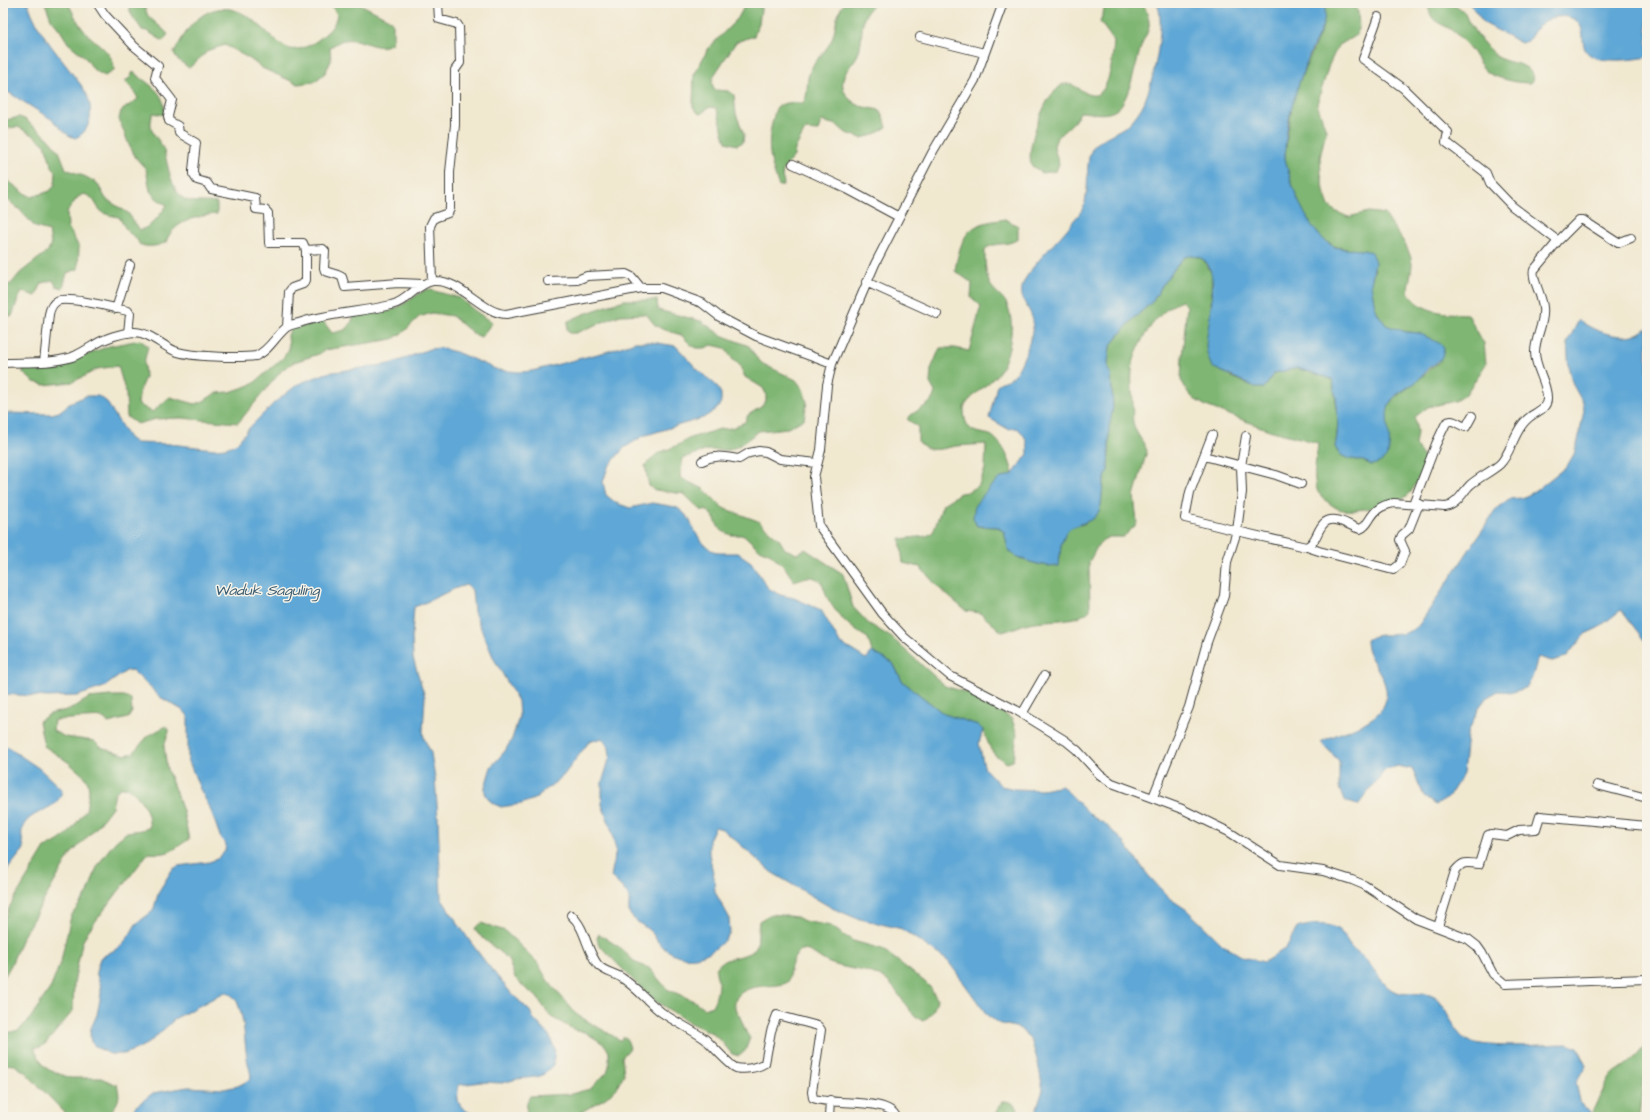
<svg xmlns="http://www.w3.org/2000/svg" width="1650" height="1120" font-family="'Architects Daughter',sans-serif">
  <style>
    .forest { fill: #7fb673; stroke: #4e6948 }
    .water { fill: #5fa7d6; stroke: #3e6279 }
    .lines { fill: none; stroke-linecap: round; stroke-linejoin: round }
    .street-casing { stroke: #3c3b37; stroke-width: 10 }
    .street { stroke: #fff; stroke-width: 8 }
    .labels { text-anchor: middle; dominant-baseline: central; stroke-width: 3; stroke-linejoin: round; paint-order: stroke }
    .water-label { font-size: 15px; font-style: italic; fill: #3a5b70; stroke: #f7f3e8 }
  </style>
  <rect width="100%" height="100%" fill="#f7f3e8"/>
  <filter id="ink" filterUnits="userSpaceOnUse"><feTurbulence type="fractalNoise" baseFrequency=".025" numOctaves="2"/><feDisplacementMap in="SourceGraphic" scale="8" xChannelSelector="R" yChannelSelector="G"/><feConvolveMatrix kernelMatrix="1 2 1 2 8 2 1 2 1" color-interpolation-filters="sRGB"/></filter>
  <filter id="wash" filterUnits="userSpaceOnUse"><feTurbulence type="fractalNoise" baseFrequency=".012" numOctaves="4" result="noise"/><feDisplacementMap in="SourceGraphic" scale="16" xChannelSelector="R" yChannelSelector="G"/><feGaussianBlur stdDeviation="0.9" result="paint"/><feColorMatrix in="noise" values="0 0 0 0 0 0 0 0 0 0 0 0 0 0 0 0 0 1.4 0 .05"/><feComposite in="paint" operator="in"/></filter>
  <g filter="url(#wash)">
    <rect width="100%" height="100%" fill="#f1e8d0"/>
    <!-- forest -->
    <path class="forest" d="M45,3H68C72,11 77,21 82,28C92,42 114,50 114,70L105,76L94,70L85,57L68,43L60,30L51,19Z
      M130,3H143L148,16L166,32L168,34L163,41L147,31L142,30C137,21 127,14 130,3Z
      M329,3H358L389,19L393,24V38L391,44C374,52 363,37 345,40C340,40 335,45 330,47L331,61L325,73L314,82L298,84L262,68L250,59L225,45L209,50L189,68L176,58L174,52C181,41 188,26 199,18C220,1 241,9 259,25C269,33 278,45 290,49C300,51 311,45 318,40C328,32 335,27 337,14Z
      M743,3H762L759,23L754,36L736,42L713,77L712,83L714,90L728,91L734,95L736,114L744,134L743,142L737,145L726,142C721,130 721,118 716,108L709,107L701,114L698,113L693,107L694,75L708,49L738,18L744,7Z
      M845,3H876C873,6 869,8 867,12C860,23 863,39 859,51C857,59 850,65 846,72C838,85 845,98 858,105C864,108 872,108 879,110L885,121L887,127L874,135L861,138L846,133L837,125L821,121L818,131L805,130L795,149L794,156L783,170L782,177L784,183L783,186H779C770,164 766,143 773,120C774,116 774,111 777,108C783,101 794,103 803,103C809,95 806,84 809,74C813,61 824,54 830,43C837,31 834,14 845,3Z
      M1106,3H1143C1146,10 1150,19 1149,27C1148,33 1144,38 1142,44C1136,60 1130,101 1116,110C1105,117 1092,112 1080,112C1075,126 1056,133 1054,146C1054,152 1058,158 1059,164L1056,171L1042,173L1031,165C1027,148 1039,115 1048,100C1051,94 1058,88 1063,84C1075,83 1079,90 1088,94C1110,104 1113,54 1114,41L1100,22Z
      M1324,3H1352L1358,12L1359,29L1356,35L1338,46L1335,52L1329,65L1317,104L1326,130L1320,158L1321,174L1325,195L1329,206L1335,211L1348,217L1369,212L1385,214C1393,229 1410,245 1412,264C1412,273 1408,283 1408,292C1422,314 1445,313 1468,314L1479,337L1484,343L1486,364L1466,394L1455,401L1428,407L1415,417L1417,432L1415,445C1419,450 1423,455 1424,461C1425,468 1413,492 1407,496C1397,504 1351,514 1339,509C1333,507 1322,498 1318,492C1311,477 1317,459 1318,443L1269,430L1206,406L1194,399L1189,394L1181,380L1182,357L1187,306L1182,301C1157,309 1134,346 1132,371C1131,381 1132,392 1133,402C1133,409 1132,417 1133,423C1135,433 1144,441 1147,451L1134,496L1137,522L1134,527L1123,537H1109L1103,540L1098,545L1089,562L1090,610C1078,623 1046,619 1029,623C1020,625 1012,630 1002,632L980,613L966,611L939,588L920,567L903,563L900,539L927,536L933,532L943,504L960,493L967,492L979,485L985,469L986,444C976,445 966,445 957,446C942,448 930,455 918,441V427L907,419C916,408 932,408 935,392L930,383L931,369L940,348H955L969,351L981,306L971,297L972,283L955,271C957,258 961,237 972,229C981,222 995,221 1005,219L1018,226V239C1006,247 996,241 985,249C985,260 985,272 989,282C993,291 1000,294 1005,301C1016,318 1011,350 1002,367C993,384 974,391 964,407C964,420 966,430 980,433C984,434 989,434 992,436C1004,445 1010,460 1013,474L999,479L973,518L977,526L998,527L1004,532L1009,552C1022,561 1043,567 1059,566L1061,545L1066,532L1071,528L1086,523L1101,505L1103,484L1108,470L1109,448V428L1113,407L1111,375L1108,369V362L1110,347L1114,341L1132,320L1153,301L1164,282L1183,258L1190,255L1201,258L1204,260L1212,274L1211,303L1231,377C1242,381 1253,388 1264,388L1275,373L1297,368L1332,379C1337,402 1340,423 1335,447C1345,465 1357,455 1371,465L1388,406C1395,394 1407,390 1417,381C1425,374 1431,367 1441,361L1419,333C1409,332 1394,331 1386,325C1376,317 1371,297 1371,284C1371,279 1374,274 1375,269L1365,250H1351L1336,247L1324,240L1309,224L1297,199L1286,165L1285,158L1287,137L1294,94L1322,29L1326,6Z
      M1428,3C1435,3 1443,2 1450,3C1454,4 1462,9 1465,13C1466,15 1467,19 1468,21C1476,34 1486,48 1498,57C1509,65 1528,61 1533,77L1531,83C1517,83 1505,80 1492,75C1483,71 1477,59 1472,51C1467,45 1461,38 1455,33C1442,21 1430,26 1428,3Z
      M133,72C149,85 167,92 164,115L153,113C146,134 158,134 164,151C169,167 171,196 189,201C199,203 207,201 217,203V214C197,216 173,221 166,242C157,247 149,247 140,245L136,238L127,231L119,217C114,216 105,215 101,211C94,204 95,196 83,194L77,198L67,212L68,227L79,247L78,269L67,273L63,288L56,286L53,280L42,283L36,296L22,292L18,299L12,316H3V286L11,284L20,273L48,251L51,244L49,231L35,227L20,210L3,196V177L24,193L32,197L50,191L55,185L56,172L52,166L45,145L34,136L18,127L7,128L4,126L6,120L19,117L27,120L31,125L40,131L48,138L59,151L66,169L86,177L97,183L106,199L128,213L140,230C152,227 160,215 167,205L157,199L150,191L146,169L136,158L129,145L119,119L121,111L138,99L135,92L125,81L130,78Z
      M427,289L460,298L474,310L492,323L481,337L474,334L452,316L432,313L419,317L405,331L393,339L325,350L319,354L294,362L282,370L238,423L181,418L156,419L137,424L127,417L126,394L118,366L97,369L85,376L72,382L45,385L34,382L23,373V369L68,362L109,346L140,340L148,346L144,363L145,377L140,389L138,404L152,412L170,397L195,404L202,402L216,393L230,392L253,384L283,358L289,349L288,335L291,329L323,321L332,333C347,330 349,330 354,315C367,314 380,314 392,310C405,305 415,295 427,289Z
      M624,300H657L658,310L701,321L721,335L749,346L755,356L763,364L796,380L803,389L807,402L804,419L788,428L759,431L740,445L730,450H708L683,458L680,478L704,489L723,508L758,521L779,539L785,549L797,554L805,549L843,574L853,607L868,623L892,638L945,686L975,695L1012,719L1017,735L1013,761L1007,763L995,755L991,750L983,730L978,725L944,714L902,681L893,663L872,652L868,638C857,632 848,625 839,615C835,610 830,603 827,597C824,590 824,581 815,578C808,575 801,579 794,581L786,569L771,554L759,549L744,535H731L724,532L719,528L713,516L708,511L701,510L684,494L655,490L649,486L645,465L657,454L678,445L690,438L720,429L732,428L738,425L745,422L748,415L761,407L766,401V394L763,388L745,377L739,364L733,360L725,348L712,345L705,348H697L691,345L681,335L662,329L655,325L646,314L620,315L576,333H569L567,329L568,321L584,314Z
      M111,696H124L131,699L132,712L128,718L108,723C107,721 105,719 103,718C99,716 63,720 54,720L53,731L65,737L94,741L99,746L106,749L126,755L133,753L148,736L166,726L169,732L164,746L167,769L183,811L189,839C171,851 170,855 148,853L88,931L82,943L74,983L73,1011L46,1043L41,1047L34,1048L43,1065L49,1070L70,1078H101L117,1085C122,1101 116,1105 106,1117H69L26,1073L15,1065L3,1064V1034L19,1030L29,1020L51,987L61,961L71,916L88,893L97,867L107,852L115,842L127,832L141,830L149,828C151,811 139,796 127,787L120,788L115,793L112,807L95,829L70,855L22,938L11,965L3,979V923L10,906L45,848L58,841L69,833L86,810L89,791L88,783L84,776L68,762L44,746L39,721L50,714L71,709L89,698Z
      M771,914L797,917L804,921L831,926L842,934L853,941L882,949L925,982L930,987L937,999C935,1009 931,1016 923,1021C908,1015 899,990 886,980C869,968 845,970 827,962C817,957 811,949 800,950C791,960 790,970 788,982C780,986 775,985 767,986C755,986 732,990 735,1008C736,1011 739,1015 741,1019C744,1026 745,1032 750,1038L745,1051L739,1056L732,1054L722,1042L712,1033L690,1023L651,998L599,945L597,938L599,934L619,947L636,963L649,968L667,989L694,1001L705,1009L712,1006C716,999 718,990 718,982C718,977 714,972 717,967C725,954 751,960 757,945C758,941 758,926 759,921Z
      M481,923L505,931L537,962L548,981L577,1015L620,1040L624,1037L627,1039L630,1048L622,1057L624,1074L617,1087L607,1097L573,1117H526L527,1102L530,1096L571,1094L590,1089L607,1072L609,1066V1052L605,1045L585,1032L577,1031L551,1017L536,996L525,988L515,978L508,959L478,934L475,928Z
      M1647,1044V1076L1643,1079L1639,1117H1593L1592,1114C1599,1102 1602,1089 1610,1078C1615,1071 1621,1069 1627,1064C1635,1059 1641,1050 1647,1044Z
      M1002,1101C1013,1101 1019,1106 1019,1117H995Z"/>
    <!-- water -->
    <path class="water" d="M3,3H28C36,30 57,53 74,76C78,81 83,87 86,93C94,108 92,132 75,138L68,135L51,119L3,89Z
      M1157,3H1324C1329,18 1318,36 1312,49C1298,83 1285,120 1285,157C1286,166 1296,198 1301,206C1309,222 1318,239 1335,247C1347,251 1360,248 1371,252L1375,262L1371,284L1375,307L1378,314L1386,325L1406,332L1419,333L1439,343L1444,348C1442,362 1439,360 1429,368C1424,372 1421,378 1416,382C1407,389 1393,394 1389,405C1381,424 1404,460 1371,465C1357,455 1345,465 1335,447C1340,424 1338,402 1332,379L1297,368L1275,373L1264,388H1257L1212,367C1209,361 1207,354 1206,347C1206,327 1225,264 1198,257C1193,256 1189,255 1183,258L1164,282L1153,301L1132,320L1114,341L1110,347L1108,362V369L1111,375L1113,407L1109,428V448L1108,470L1103,484L1101,505L1098,513L1093,519L1071,528L1066,532L1061,545L1059,566C1043,567 1022,561 1009,552L1004,532L998,527L977,526L973,518L975,505L989,488L999,479L1013,474L1028,454C1028,442 1026,436 1017,428L1008,429L989,418L997,385C1003,380 1011,380 1015,374C1022,365 1037,328 1032,317C1028,305 1018,299 1023,284C1030,265 1061,239 1074,220C1077,217 1081,212 1083,208C1091,190 1084,163 1092,149C1099,138 1120,132 1130,123C1136,116 1143,107 1146,98C1154,78 1166,22 1157,3Z
      M1469,3H1647V57C1634,60 1601,63 1590,55C1580,48 1585,37 1581,27C1575,12 1551,15 1541,24C1535,28 1532,35 1528,41L1521,43L1484,23Z
      M1579,320C1595,333 1630,344 1647,328V644L1621,610L1598,628L1585,634L1566,657L1552,661L1538,657L1533,675L1526,688L1513,692L1498,691L1486,698L1478,709L1467,735L1463,774L1448,798L1436,805L1424,796L1412,769L1398,766L1385,770L1358,805L1344,801L1339,788V761L1321,742C1350,726 1405,720 1380,673C1374,662 1366,653 1366,640C1382,629 1399,642 1419,625L1497,508L1509,499L1522,498L1534,492L1567,466L1574,454L1578,441L1584,410L1583,403L1573,385L1569,370L1567,343Z
      M635,342H651L676,346L698,370L717,386L721,394V402L717,409L703,418L643,436L624,448L608,467L603,482L606,495L616,503L630,508L652,503L676,507L682,511L689,519L695,532L704,544L711,550L719,553H738L751,562L768,588L780,595L794,598L821,610L840,643L866,659L872,652L893,663L902,681L944,714L978,725L983,730L979,743L983,762L985,769L1001,786L1015,789L1042,790L1062,786L1093,817L1105,824L1123,841L1148,875L1169,898L1187,910L1223,945L1243,957L1264,962L1286,948L1297,928C1310,924 1331,921 1342,933C1346,937 1347,942 1350,946C1355,952 1363,956 1368,962C1375,970 1382,984 1392,990C1405,998 1423,989 1436,998C1445,1004 1454,1030 1463,1038C1481,1051 1545,1044 1568,1044L1578,1048L1586,1065L1576,1082L1580,1102L1592,1114L1593,1117H1034L1043,1090L1038,1063L1031,1039L1019,1028L998,1023L987,1015L948,961L902,929L856,918L832,908L771,872L733,838L722,829L715,827L709,840V854L714,877L715,892L729,917L730,933C714,956 687,967 663,947C657,943 655,935 650,931C643,925 636,922 631,916C627,911 630,904 629,898C626,890 617,883 611,877L616,850L610,825L602,805V783L610,756L609,748L602,738L589,742L563,776L534,799L521,804L501,807L494,804L489,800L485,793V787L491,767L505,751L512,739L519,717L518,701L494,659L474,612L472,590L466,585C447,590 432,601 414,607L412,636L413,658L425,697L423,731L424,738L431,753L435,778L438,818L441,898L469,940L487,964L511,993L530,1011L533,1018L549,1035L555,1049L553,1065L543,1075L536,1077L517,1079L502,1083L481,1082L459,1085C454,1106 463,1111 481,1117H133L132,1114L135,1107L153,1093L188,1087L224,1089L238,1086L251,1079C251,1071 248,1066 247,1058C244,1040 245,1021 238,1004C236,998 231,994 225,992L176,1018L150,1042L137,1049L124,1054H110L96,1047L91,1042L90,1034L91,1028L97,1015L101,994V987L96,972L100,958L120,947L129,936L136,924L153,911L159,891L172,870L178,866L209,862L217,859L225,851L226,844L221,839L210,808L200,789L188,759V716L184,711L160,697L132,670L126,671L104,687L77,696L48,697L3,694V413L52,414L59,412L72,402L86,396H98L106,401L129,438L136,443L170,444L214,449L226,448L237,443L250,427L274,403L298,384L327,373L389,364L401,360L429,349L440,348L456,352L498,370L520,372L532,371L609,351Z
      M3,744L40,769L62,790C59,812 30,809 23,827C20,834 23,842 24,849L3,875Z"/>
  </g>
  <g filter="url(#ink)">
    <g class="lines">
      <defs>
        <path id="street" d="M97,3L105,15L134,46L158,66L155,78L172,100L168,116L169,121L178,126L179,133L196,143L193,170V174L197,180L207,183L211,189L255,198L256,209L265,210L268,213L269,243H303L306,250
          M1003,3L975,80L932,153L875,264L832,364L827,385L821,450L814,477L819,526L882,613L904,637L950,676L1016,710L1066,741L1077,750L1100,775L1112,783L1182,809L1229,832L1280,865L1323,871L1352,880L1364,885L1416,919L1468,939L1477,946L1482,953L1493,974L1505,984L1647,979
          M1378,17L1363,59L1403,88L1448,132L1446,142L1486,173L1490,183L1512,206L1558,241
          M920,37L984,53
          M793,164L847,189L899,217
          M432,281L430,226L434,218L448,213L450,209V172L455,125V70L460,63L459,27L457,24L439,19L438,3
          M548,281L577,280L587,276L626,274L632,277L641,288
          M866,282L937,314
          M116,309L130,265
          M287,327L289,292L292,288L303,284L306,280V250L323,249L325,251L324,268L325,271L338,275L342,277L345,287L399,283L423,284
          M44,362L49,314C50,309 52,304 57,301C69,296 114,308 128,311L130,314L128,333
          M3,363C26,362 50,364 72,357C80,354 87,349 94,345C105,338 121,333 134,332C149,332 161,345 175,351C190,357 239,358 256,356C270,350 276,335 287,327C291,324 297,324 302,322C331,313 361,312 391,305C407,302 417,283 433,281C461,279 481,313 506,314L641,288H661L702,303L720,317L756,336L832,364
          M1212,435L1190,492L1185,518L1237,531L1242,492L1241,466L1246,436
          M1204,456L1276,475L1301,484
          M702,461C715,454 725,457 739,459L749,453L759,451L766,452L780,459L817,463
          M1413,504L1436,444L1446,423C1453,417 1459,426 1466,427L1472,416
          M1307,547L1319,551L1393,570L1400,564L1405,551L1400,540L1402,535L1409,529L1419,504
          M1022,714L1044,676
          M1597,785L1647,798
          M1153,797L1189,707L1207,642L1224,596L1227,562L1237,531L1306,547C1320,543 1316,517 1336,520C1344,521 1352,527 1360,529C1372,525 1368,507 1394,503L1445,507C1457,505 1462,493 1470,485C1479,477 1491,472 1500,464C1512,452 1514,428 1531,416C1537,412 1547,408 1547,399C1548,383 1535,369 1535,352C1535,337 1545,323 1543,308C1543,297 1531,278 1534,270L1558,241L1579,220H1583L1618,243L1631,238
          M571,915C586,928 586,950 598,965C604,972 615,973 622,978C636,987 647,1001 661,1012C675,1022 691,1029 705,1039C712,1045 730,1066 736,1068C745,1070 757,1068 765,1063L771,1031L777,1015L818,1026L821,1030L812,1092L813,1098C830,1106 889,1097 896,1117
          M1438,927L1455,871C1464,860 1466,863 1479,864L1488,835L1491,834L1507,836L1519,830L1536,829L1540,816L1647,826
          M829,1117L830,1100"/>
      </defs>
      <!-- street casing -->
      <use href="#street" class="street-casing"/>
      <!-- street -->
      <use href="#street" class="street"/>
    </g>
  </g>
  <g class="labels">
    <!-- water labels -->
    <g class="water-label">
      <text x="267" y="590">Waduk Saguling</text>
    </g>
  </g>
  <!-- margin -->
  <rect width="1650" height="1120" fill="none" stroke="#f7f3e8" stroke-width="16"/>
</svg>
